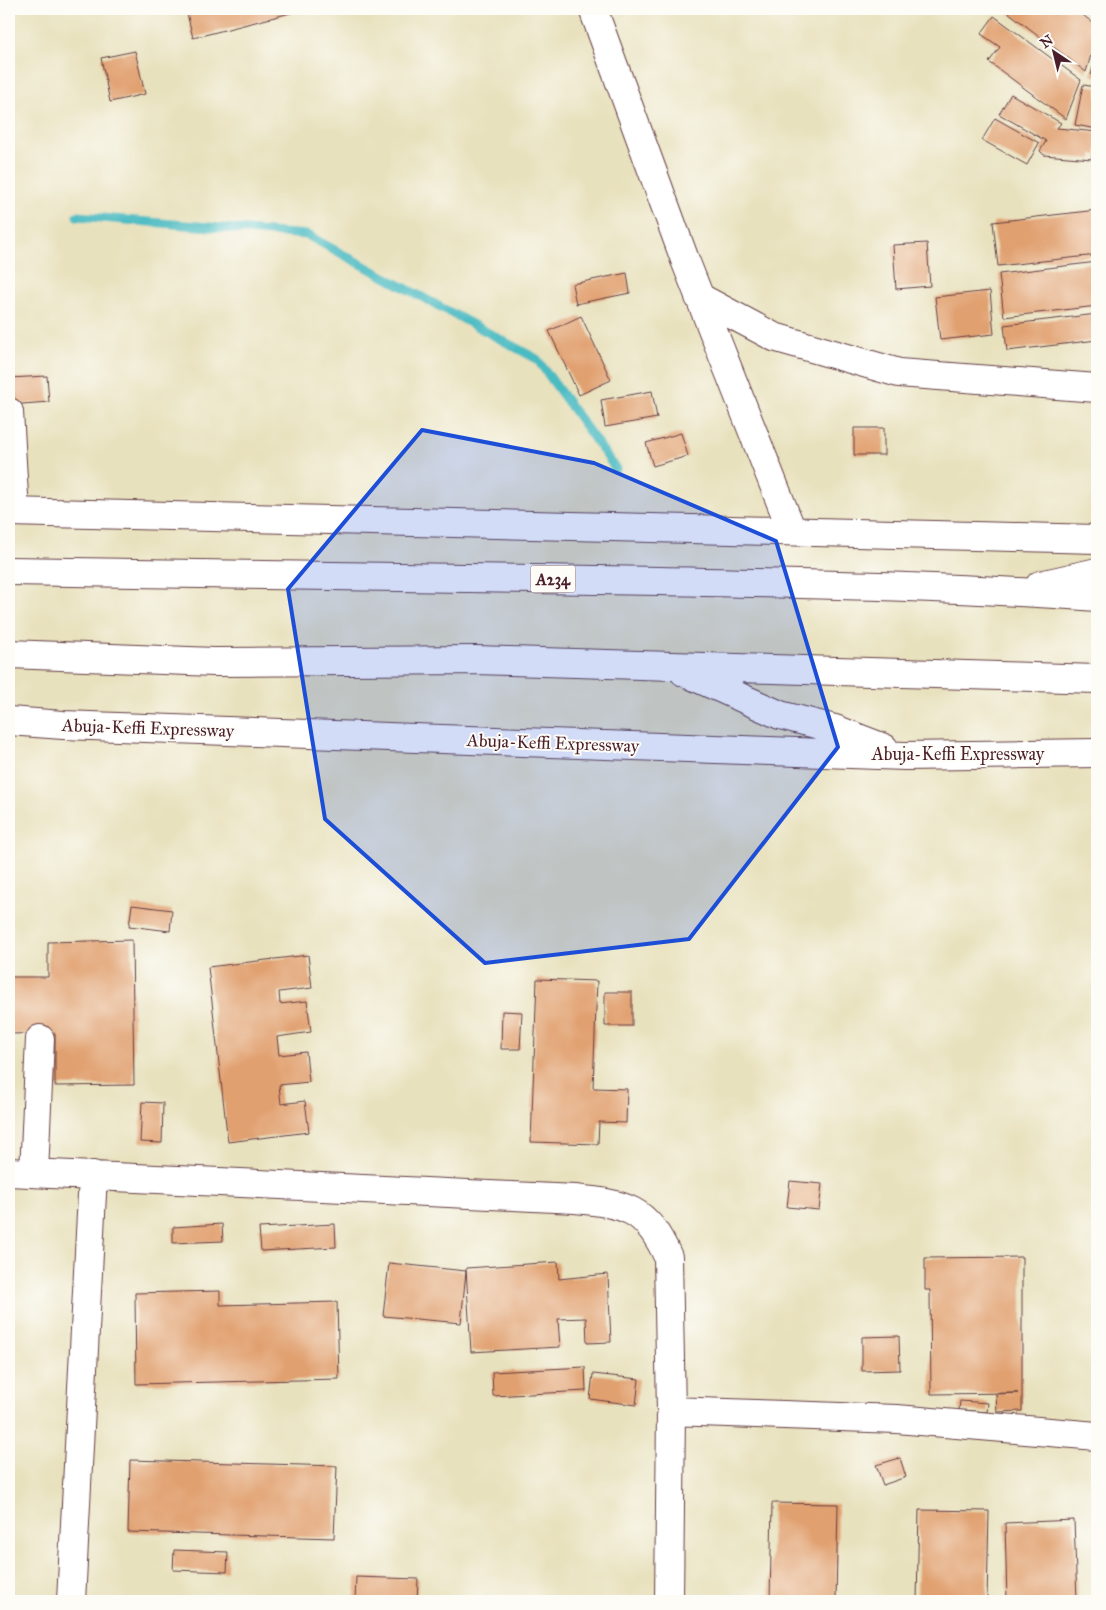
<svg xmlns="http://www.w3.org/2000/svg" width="1106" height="1610" font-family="'IM FELL Great Primer',serif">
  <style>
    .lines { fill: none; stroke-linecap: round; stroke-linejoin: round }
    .stream { stroke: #4cbbc2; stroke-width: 9 }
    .building { fill: #e1a070 }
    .minor-casing { stroke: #623c41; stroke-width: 30 }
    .highway-casing { stroke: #623c41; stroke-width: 30 }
    .minor { stroke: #fff; stroke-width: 28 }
    .highway { stroke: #fff; stroke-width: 28 }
    .marked { fill: #1d4ed8; fill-opacity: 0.2; stroke: #1d4ed8; stroke-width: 4; stroke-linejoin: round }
    .labels { text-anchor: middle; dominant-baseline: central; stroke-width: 4; stroke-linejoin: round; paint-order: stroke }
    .shield { fill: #fdfcf7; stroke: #806168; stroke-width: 1 }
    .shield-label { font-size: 16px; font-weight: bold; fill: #4a1f2b }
    .street-label { font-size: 18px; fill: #4a1f2b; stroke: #fdfcf7 }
  </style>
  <rect width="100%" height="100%" fill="#fdfcf7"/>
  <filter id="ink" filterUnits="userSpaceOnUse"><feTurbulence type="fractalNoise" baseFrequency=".02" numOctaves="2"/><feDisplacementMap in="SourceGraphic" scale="10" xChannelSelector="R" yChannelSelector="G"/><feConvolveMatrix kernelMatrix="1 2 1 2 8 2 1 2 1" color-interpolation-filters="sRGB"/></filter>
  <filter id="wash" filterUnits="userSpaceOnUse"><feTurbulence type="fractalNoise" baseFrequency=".0096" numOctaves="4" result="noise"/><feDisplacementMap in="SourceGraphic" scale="20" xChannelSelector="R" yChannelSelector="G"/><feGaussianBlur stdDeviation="1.12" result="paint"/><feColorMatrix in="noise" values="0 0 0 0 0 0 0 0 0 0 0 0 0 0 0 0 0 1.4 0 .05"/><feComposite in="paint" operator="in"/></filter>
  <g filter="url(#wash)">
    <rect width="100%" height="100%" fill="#e8e1bd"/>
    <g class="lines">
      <!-- stream -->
      <path class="stream" d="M77,216L307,235L537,359L616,469"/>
    </g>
    <g id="blocks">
      <!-- building -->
      <path class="building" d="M186,9H306L193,38Z
        M1004,9H1075L1097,26V34L1086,72Z
        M994,16L1081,80L1066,119L989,62L1000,47L981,34Z
        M135,51L145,94L110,102L101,58Z
        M1097,53V77L1091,75Z
        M1083,85L1097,87V129L1075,125Z
        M1011,94L1061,123L1057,128L1097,132V155L1092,154V159L1044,155L1040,151L1046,141L999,114Z
        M995,118L1039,143L1027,165L982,140Z
        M1097,210V255L998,266L993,222Z
        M927,243L930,286L896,289L893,245Z
        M1097,262V306L1004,317L999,274Z
        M627,273L630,293L576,304L572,284Z
        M990,291L994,334L940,340L935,297Z
        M1097,314V340L1007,351L1004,325Z
        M581,316L611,380L579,395L549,331Z
        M47,376L49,402L9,405V378Z
        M652,391L657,418L605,427L601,400Z
        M854,428H884V455H854Z
        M681,433L688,456L653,466L646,443Z
        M132,905L172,910L170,931L129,926Z
        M132,940L134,1085L55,1086V1033L9,1034V977H48V942Z
        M308,955L312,988L279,992L280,1004L307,1001L311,1032L277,1037L279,1055L306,1052L309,1082L279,1085L281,1104L305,1101L309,1132L228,1142L208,967Z
        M537,979L597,981L593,1088L627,1089L626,1123L599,1122L598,1144L531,1142Z
        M605,992H632V1026H605Z
        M502,1011L522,1012L520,1049H501Z
        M142,1102L163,1103L162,1143L140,1142Z
        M790,1181L822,1184L819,1210L787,1207Z
        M222,1224L223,1241L173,1243V1227Z
        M335,1224L336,1247L261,1251L259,1228Z
        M1022,1257V1411L997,1412L996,1394L1018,1393L931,1394L930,1290H925V1258Z
        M558,1262L559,1279L608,1274L611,1342L587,1343L586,1318L558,1319L560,1347L471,1352L466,1268Z
        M389,1263L466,1271L461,1323L383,1316Z
        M220,1291V1305L337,1302L339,1379L136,1384L135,1293Z
        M899,1336L900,1370L862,1371V1337Z
        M585,1367L586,1391L493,1396L492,1372Z
        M593,1374L639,1379L636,1405L590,1399Z
        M960,1401L988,1403L987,1412L959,1410Z
        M900,1458L906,1477L883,1485L876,1465Z
        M130,1460L337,1466L334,1538L128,1532Z
        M772,1503L838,1504L836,1601H770Z
        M919,1510L989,1511L987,1601H917Z
        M1074,1520L1077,1601H1007L1005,1523Z
        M174,1550L228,1552L227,1572L173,1570Z
        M356,1577L418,1579L417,1601H355Z"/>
    </g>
  </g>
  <g filter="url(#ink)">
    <use href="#blocks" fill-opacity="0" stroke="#623c41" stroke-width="1"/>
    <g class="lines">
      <defs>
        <path id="minor" d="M593,9L685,260L792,531
          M699,297L774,337L899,373L1097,388
          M9,412L15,512
          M9,512L1097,539
          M9,1172L575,1199C625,1204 646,1207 668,1257L671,1411L669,1601
          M34,1173L40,1039
          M671,1411L897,1419L1097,1436
          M71,1601L93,1175"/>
        <path id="highway" d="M9,571C226,574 443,577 660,581C806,584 952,586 1097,597
          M1040,585L1097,572
          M9,654L214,662L476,660L1097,679
          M684,672L780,715L835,729L884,748
          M9,721L63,725L905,756L1097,753"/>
      </defs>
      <!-- minor casing -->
      <use href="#minor" class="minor-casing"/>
      <!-- highway casing -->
      <use href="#highway" class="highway-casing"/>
      <!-- minor -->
      <use href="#minor" class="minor"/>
      <!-- highway -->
      <use href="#highway" class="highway"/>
    </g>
  </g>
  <!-- marked area -->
  <path class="marked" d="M422,430L594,463L776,541L838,747L689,939L485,963L325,819L288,589Z"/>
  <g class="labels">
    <!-- shield labels -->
    <rect class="shield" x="530.5" y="565.5" width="45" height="27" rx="4"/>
    <g class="shield-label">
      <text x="553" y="579">A234</text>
    </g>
    <!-- street labels -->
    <g class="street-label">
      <text transform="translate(148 728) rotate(2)">Abuja-Keffi Expressway</text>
      <text transform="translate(553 743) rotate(2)">Abuja-Keffi Expressway</text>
      <text x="958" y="754">Abuja-Keffi Expressway</text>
    </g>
  </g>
  <!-- margin -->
  <rect width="1106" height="1610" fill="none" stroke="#fdfcf7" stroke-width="30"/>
  <!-- north arrow -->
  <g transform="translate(1054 52) rotate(325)" stroke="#fdfcf7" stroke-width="4" paint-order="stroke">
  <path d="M0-4L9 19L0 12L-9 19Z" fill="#4a1f2b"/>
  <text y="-8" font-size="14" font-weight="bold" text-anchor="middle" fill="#4a1f2b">N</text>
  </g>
</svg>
